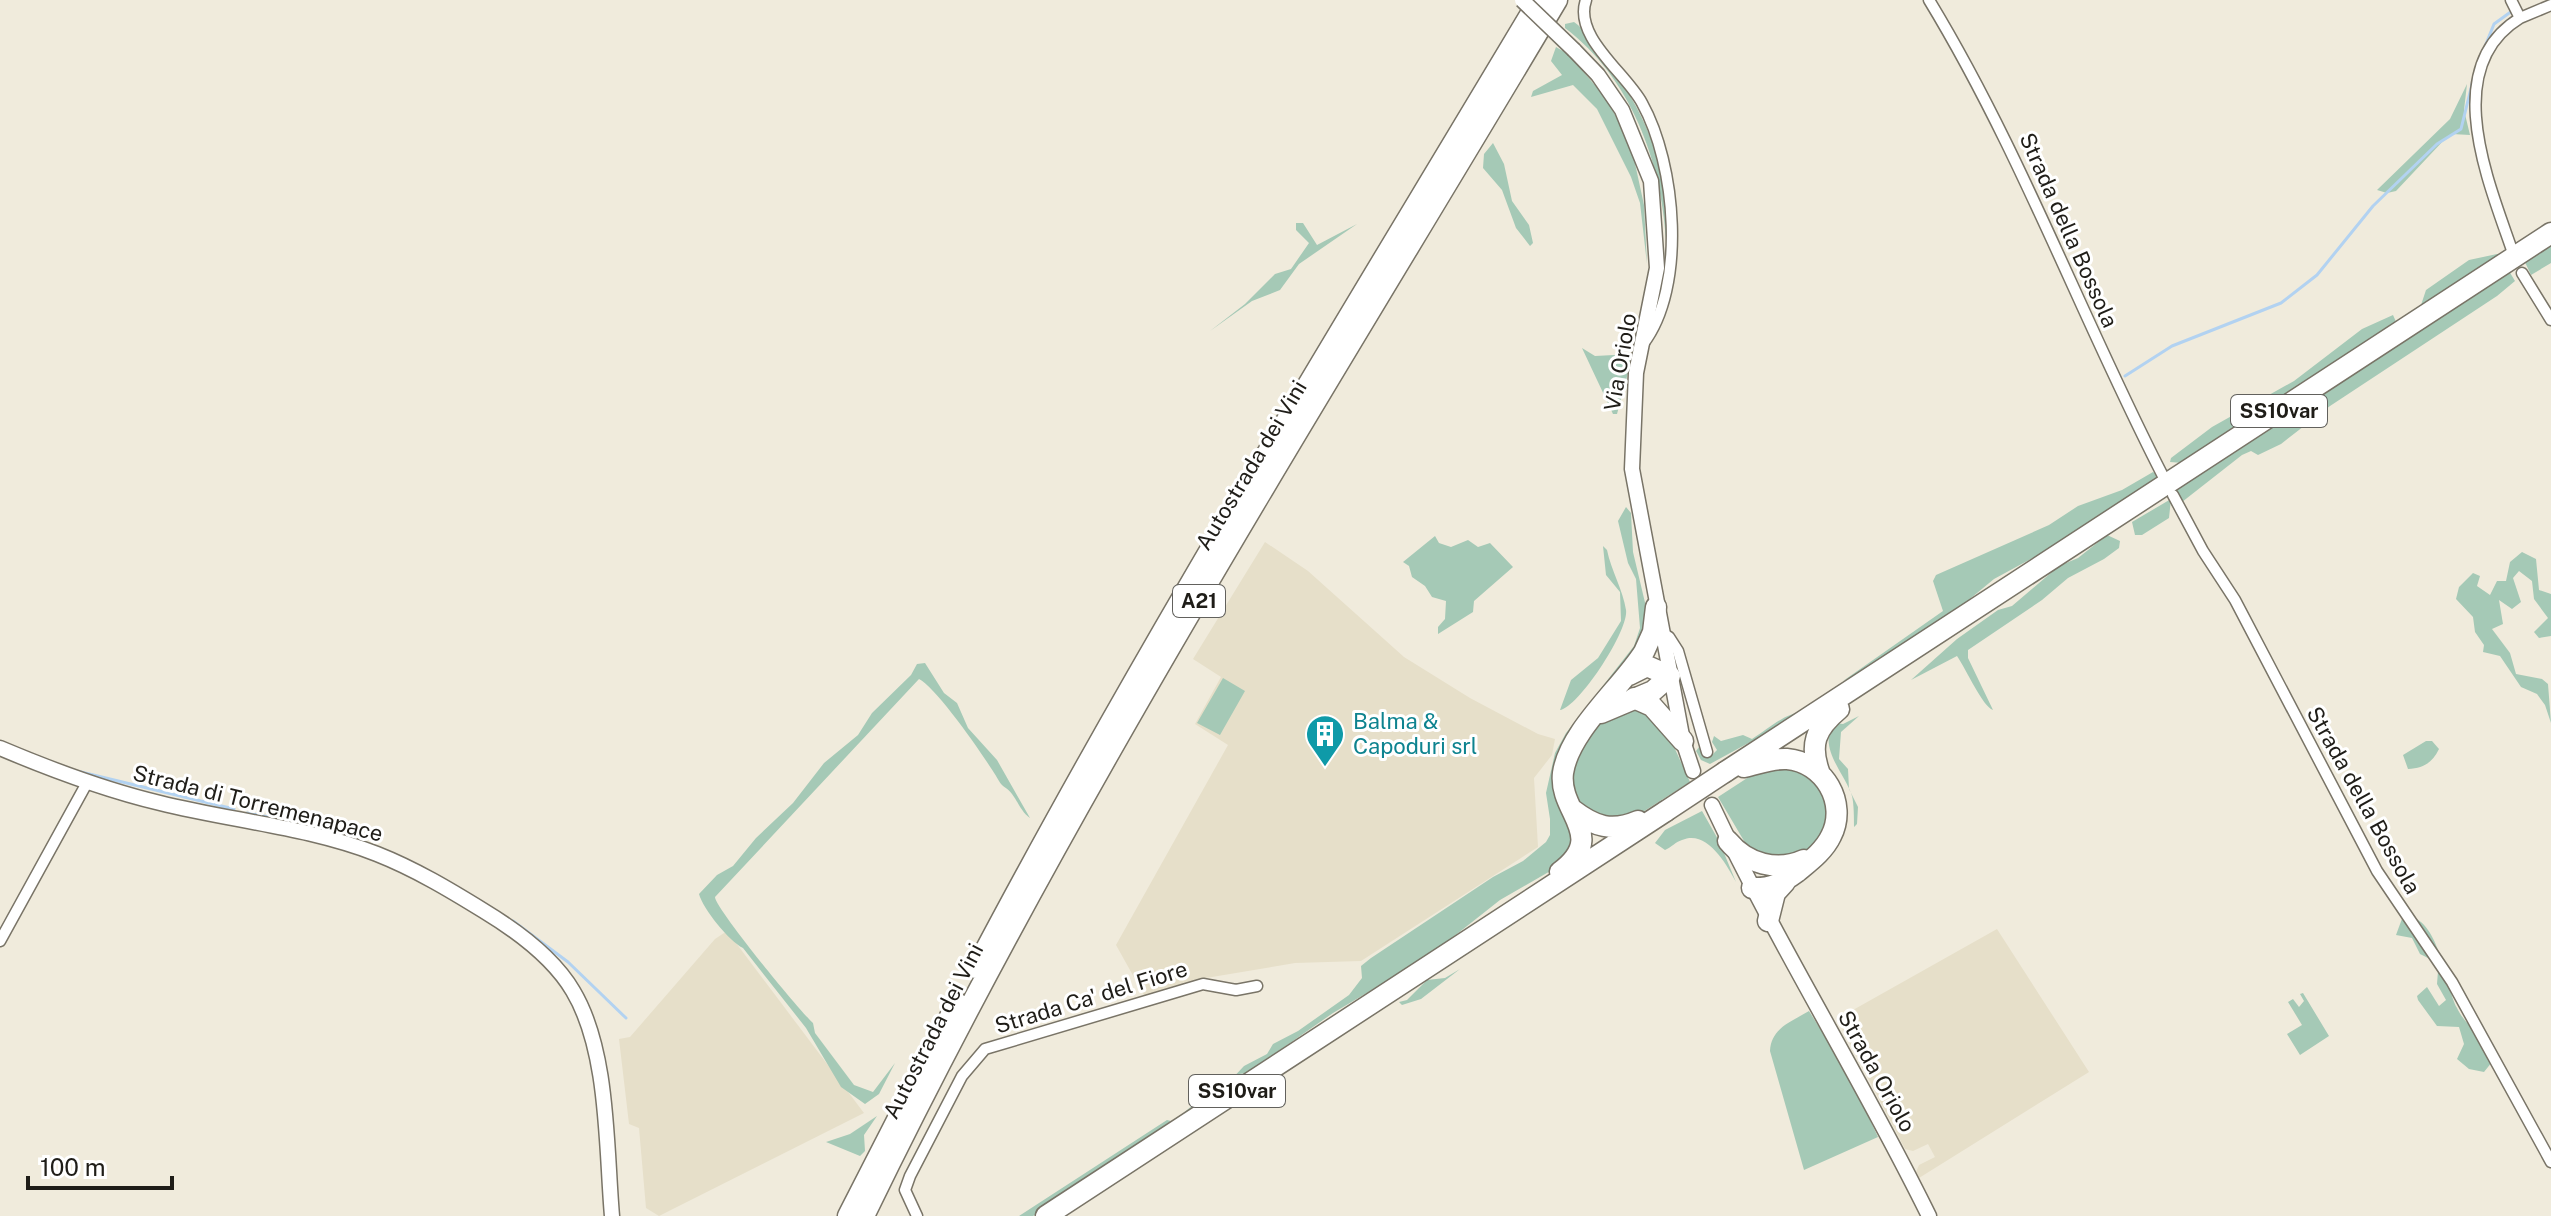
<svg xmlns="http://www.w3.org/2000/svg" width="2551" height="1216" font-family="'Public Sans',sans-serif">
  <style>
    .built { fill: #e6dfc9 }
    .green { fill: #a5c9b6 }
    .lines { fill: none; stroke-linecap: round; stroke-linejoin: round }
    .stream { stroke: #b2d2f1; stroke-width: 3 }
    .street-casing { stroke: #797467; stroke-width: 13 }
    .secondary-casing { stroke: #797467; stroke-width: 17 }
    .highway-casing { stroke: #797467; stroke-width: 23 }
    .street { stroke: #fff; stroke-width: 10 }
    .secondary { stroke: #fff; stroke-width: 14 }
    .highway { stroke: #fff; stroke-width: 20 }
    .secondary-bridge-casing { stroke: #797467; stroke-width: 17; stroke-linecap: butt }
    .highway-bridge-casing { stroke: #797467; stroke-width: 23; stroke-linecap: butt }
    .secondary-bridge { stroke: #fff; stroke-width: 14 }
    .highway-bridge { stroke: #fff; stroke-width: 20 }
    .labels { text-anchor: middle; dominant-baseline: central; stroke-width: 6; stroke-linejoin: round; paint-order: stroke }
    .shield { fill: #fff; stroke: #62615d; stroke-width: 2 }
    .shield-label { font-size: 20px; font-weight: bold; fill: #1f1d18 }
    .street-label { font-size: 22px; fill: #1f1d18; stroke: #fff }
    .culture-label { font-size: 22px; fill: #0d838f; stroke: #fff; text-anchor: start }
  </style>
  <rect width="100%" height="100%" fill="#f0ebdc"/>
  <!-- built -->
  <path class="built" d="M1265,542L1308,571L1404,657L1470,698L1538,734L1555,739L1552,755L1534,778L1538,847L1361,961L1295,963L1206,978L1145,997L1116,945L1228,745L1195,724L1221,677L1193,659Z
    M1997,929L2089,1072L1919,1178L1916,1172L1919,1165L1935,1157L1928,1144L1913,1151L1905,1149L1837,1019Z
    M727,931L864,1113L659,1216L646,1208L639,1128L629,1124L619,1039L630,1037L715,939Z"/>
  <!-- green -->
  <path class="green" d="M1574,22C1585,29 1593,45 1602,55C1647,113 1668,165 1666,239C1661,161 1631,78 1565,28V24Z
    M1556,47L1568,54L1606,98L1631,145L1644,205L1647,264L1640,203L1631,177L1597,109L1573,85L1531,97L1533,91L1562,75L1551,61Z
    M2467,84L2464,110L2470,135L2452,134L2444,140L2396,191L2387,193L2377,190L2450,119Z
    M1493,143L1504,164L1512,201L1529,225L1533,243L1530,246L1516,228L1502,190L1483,168L1484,154Z
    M1296,223H1303L1317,245L1357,224L1299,264L1280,290L1252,301L1210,331L1245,304L1275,274L1291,269L1309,243L1296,230Z
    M2551,245V263L2531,275L2524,260Z
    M2497,254L2503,255L2421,305L2426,290L2469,260Z
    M2509,271L2515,281L2497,296L2330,406L2281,444L2258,455L2251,451L2242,455L2182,502L2176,490L2223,460L2234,448L2274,427Z
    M2393,315L2397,324L2196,455L2183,463L2170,462L2171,458L2212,427L2294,381L2362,329Z
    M1582,348L1595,356L1633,354L1617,414H1613Z
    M2153,472L2158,475L2156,479L2053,547L1994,579L1954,612L1872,667L1843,681L1943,611L1933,581L1936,575L2049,525L2078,506L2122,490Z
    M2171,499L2169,518L2142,535H2135L2132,522Z
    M1626,507L1631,513L1633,552L1647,611L1642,639L1557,759L1573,846L1559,866L1500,900L1429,956L1333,1013L1247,1073L1239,1074L1234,1082L1182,1114L1214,1088L1229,1082L1244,1066L1267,1054L1273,1044L1298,1031L1349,995L1362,978L1361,966L1371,958L1493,877L1523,861L1546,842L1550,835V819L1546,793L1555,753L1566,733L1634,646L1640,628L1636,579L1628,563L1618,521Z
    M2107,535L2120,541L2119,548L2104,559L2068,578L2042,600L1968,650V658L1993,710C1983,707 1966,669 1957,656L1911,680L1957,639L1998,610L2012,606L2059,566L2078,558Z
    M1435,536L1439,543L1451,547L1468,540L1478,547L1490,543L1513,567L1474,601L1473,612L1438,634V627L1445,619L1446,601L1432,597L1425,586L1412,577L1409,566L1403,562Z
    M1603,546L1607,550C1611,570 1623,590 1626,610C1629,630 1579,707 1560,710L1571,680L1598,658L1621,621L1620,592L1606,575Z
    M2522,552L2536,559L2539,590L2551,594V636L2539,638L2534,632L2548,618L2534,599L2532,581L2519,571L2513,578L2521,602L2512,609L2499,600L2503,624L2492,629L2510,653L2516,674L2542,679L2548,684L2551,723L2545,705L2537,694L2521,687L2500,656L2483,652L2484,645L2475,632L2473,617L2456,599L2459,587L2473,573L2480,576L2477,586L2490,595L2497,581H2506L2510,562Z
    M925,663L944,693L957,703L968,728L997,760L1030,818C1022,813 1018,802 1012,794C1008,788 1002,787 999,781C987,760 937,688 919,679L715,897C715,908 798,1009 813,1023L815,1033L854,1085L873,1092L895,1063L879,1094L865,1104L841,1087L806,1028L743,948C729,941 703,909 699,894L717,875L733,866L756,838L793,803L824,763L858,735L872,713L911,675L917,664Z
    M1223,678L1245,691L1220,735L1197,723Z
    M1618,709H1646L1665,727L1690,782L1638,815L1606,822L1579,805C1576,795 1570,783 1571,774C1572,751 1600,720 1618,709Z
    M1809,710L1710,764L1701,760L1696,751L1699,747L1704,756L1713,754L1717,750L1712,742L1714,736L1721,741L1743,735L1752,739C1773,726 1782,714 1809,710Z
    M1859,716L1841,732L1839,759L1848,769L1849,789L1858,807L1857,824L1854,827C1854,819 1854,804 1852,796C1845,773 1817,748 1834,723L1843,724Z
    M2426,741H2432L2439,749C2432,763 2424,768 2408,769L2403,755Z
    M1786,766C1839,790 1840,823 1798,860L1750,851L1718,797L1758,771Z
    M1702,811L1719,841L1736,882C1727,865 1707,829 1682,840C1675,842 1672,847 1665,850L1655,843L1665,830Z
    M2403,916C2439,913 2445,985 2457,1008C2466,1027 2482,1034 2495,1049L2496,1057L2484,1072L2469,1069L2457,1059L2464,1044L2459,1027L2437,1026L2418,1000L2417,996L2427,987L2439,1006L2446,1000L2437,984L2438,971L2434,961L2420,954L2412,938L2396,935Z
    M1460,969L1421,999L1402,1005L1399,1002L1407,1000L1427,980L1445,978Z
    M2303,993L2329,1036L2300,1055L2287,1034L2302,1025L2288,1002L2293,999L2299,1007L2304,1001L2300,994Z
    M1809,1011L1849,1075L1878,1137L1804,1170L1770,1051C1771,1028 1791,1022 1809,1011Z
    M877,1116L864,1135L865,1151L860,1156L826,1142L850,1134Z
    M1167,1120L1171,1121L1053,1204L1033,1216H1019Z"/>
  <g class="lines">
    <!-- stream -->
    <path class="stream" d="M2482,54L2494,24L2512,11
      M2125,376L2172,346L2281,303L2317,275L2373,206L2437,144L2461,129L2475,72
      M81,772L234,809
      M247,813L274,818
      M513,921L568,962L626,1018"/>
    <defs>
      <path id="street" d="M1586,0C1573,37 1626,73 1642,103C1676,164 1687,287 1643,344
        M1929,0C2022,153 2083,322 2165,480
        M2511,0L2520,18C2438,68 2490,185 2513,253
        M2520,18L2551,5
        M2522,273L2551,320
        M2173,495L2203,551L2235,600L2377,871L2452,982L2551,1162
        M1662,633L1669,637L1678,651L1707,752
        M0,941L88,781
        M917,1216L905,1190L910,1176L962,1076L985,1049L1203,984L1236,990L1257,986"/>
      <path id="secondary" d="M1574,50L1598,75L1622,110L1651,181L1657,268L1636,373L1632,469L1683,741L1693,771
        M0,748C52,770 105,790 160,803C232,821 308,827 377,854C415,869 450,890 484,911C517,931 553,957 573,991C609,1051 606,1148 612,1216
        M1712,805C1778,946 1861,1077 1929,1216"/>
      <path id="highway" d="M1634,698L1652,706L1683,741
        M1601,713L1653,691L1670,676L1647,666L1629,675
        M1744,767C1758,764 1772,758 1787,759C1824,762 1848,803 1831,836C1824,851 1809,862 1797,872C1782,883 1771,889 1752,888
        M1725,772L2551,233
        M1820,774C1809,745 1815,729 1839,709
        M1573,810C1595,827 1612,832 1638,821
        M1728,841C1747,864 1777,872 1804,860
        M1560,872C1609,835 1558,813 1563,773C1569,731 1622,687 1644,652L1653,632L1656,607
        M1768,921L1775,893L1785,882
        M976,968C1150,638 1348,320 1539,0
        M848,1216L957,1003
        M864,1216C1067,796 1319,400 1557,0
        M1046,1216L1666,811"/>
    </defs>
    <!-- street casing -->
    <use href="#street" class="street-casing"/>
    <!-- secondary casing -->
    <use href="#secondary" class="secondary-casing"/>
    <!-- highway casing -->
    <use href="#highway" class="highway-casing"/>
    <!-- street -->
    <use href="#street" class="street"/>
    <!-- secondary -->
    <use href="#secondary" class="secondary"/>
    <!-- highway -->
    <use href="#highway" class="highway"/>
    <defs>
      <path id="secondary-bridge" d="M1522,0L1574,50"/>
      <path id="highway-bridge" d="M1666,811L1725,772"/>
    </defs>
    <!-- secondary-bridge casing -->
    <use href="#secondary-bridge" class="secondary-bridge-casing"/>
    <!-- highway-bridge casing -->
    <use href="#highway-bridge" class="highway-bridge-casing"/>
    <!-- secondary-bridge -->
    <use href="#secondary-bridge" class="secondary-bridge"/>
    <!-- highway-bridge -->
    <use href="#highway-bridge" class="highway-bridge"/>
  </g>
  <!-- icons -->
  <defs>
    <symbol id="building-pin" viewBox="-11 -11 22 30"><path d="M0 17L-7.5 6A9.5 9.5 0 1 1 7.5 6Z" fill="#0f9aa8" stroke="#fff"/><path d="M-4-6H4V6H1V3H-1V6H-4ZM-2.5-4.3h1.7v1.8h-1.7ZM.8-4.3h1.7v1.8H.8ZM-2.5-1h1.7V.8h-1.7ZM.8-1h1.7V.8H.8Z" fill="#fff"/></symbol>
  </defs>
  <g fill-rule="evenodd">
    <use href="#building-pin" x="1303" y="712" width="44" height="60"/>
  </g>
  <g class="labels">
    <!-- shield labels -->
    <g class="shield">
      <rect x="2231" y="395" width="96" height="32" rx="6"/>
      <rect x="1173" y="585" width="52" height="32" rx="6"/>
      <rect x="1189" y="1075" width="96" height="32" rx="6"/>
    </g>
    <g class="shield-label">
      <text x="2279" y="411">SS10var</text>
      <text x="1199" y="601">A21</text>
      <text x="1237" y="1091">SS10var</text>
    </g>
    <!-- street labels -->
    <g class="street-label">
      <text transform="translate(2069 230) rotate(66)">Strada della Bossola</text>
      <text transform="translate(1620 362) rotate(-80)">Via Oriolo</text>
      <text transform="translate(1251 465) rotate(-59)">Autostrada dei Vini</text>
      <text transform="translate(2364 800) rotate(61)">Strada della Bossola</text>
      <text transform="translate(258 803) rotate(14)">Strada di Torremenapace</text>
      <text transform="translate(1091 997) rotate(-17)">Strada Ca' del Fiore</text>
      <text transform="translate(933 1031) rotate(-63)">Autostrada dei Vini</text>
      <text transform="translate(1877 1071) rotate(61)">Strada Oriolo</text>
    </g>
    <!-- culture labels -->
    <g class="culture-label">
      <text x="1353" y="721">Balma &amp;<tspan x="1353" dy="25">Capoduri srl</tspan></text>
    </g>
  </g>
  <!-- scale -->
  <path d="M28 1176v12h144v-12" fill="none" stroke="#1f1d18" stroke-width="4"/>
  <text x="40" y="1176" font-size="24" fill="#1f1d18" stroke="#ffffff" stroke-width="6" paint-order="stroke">100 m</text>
</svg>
